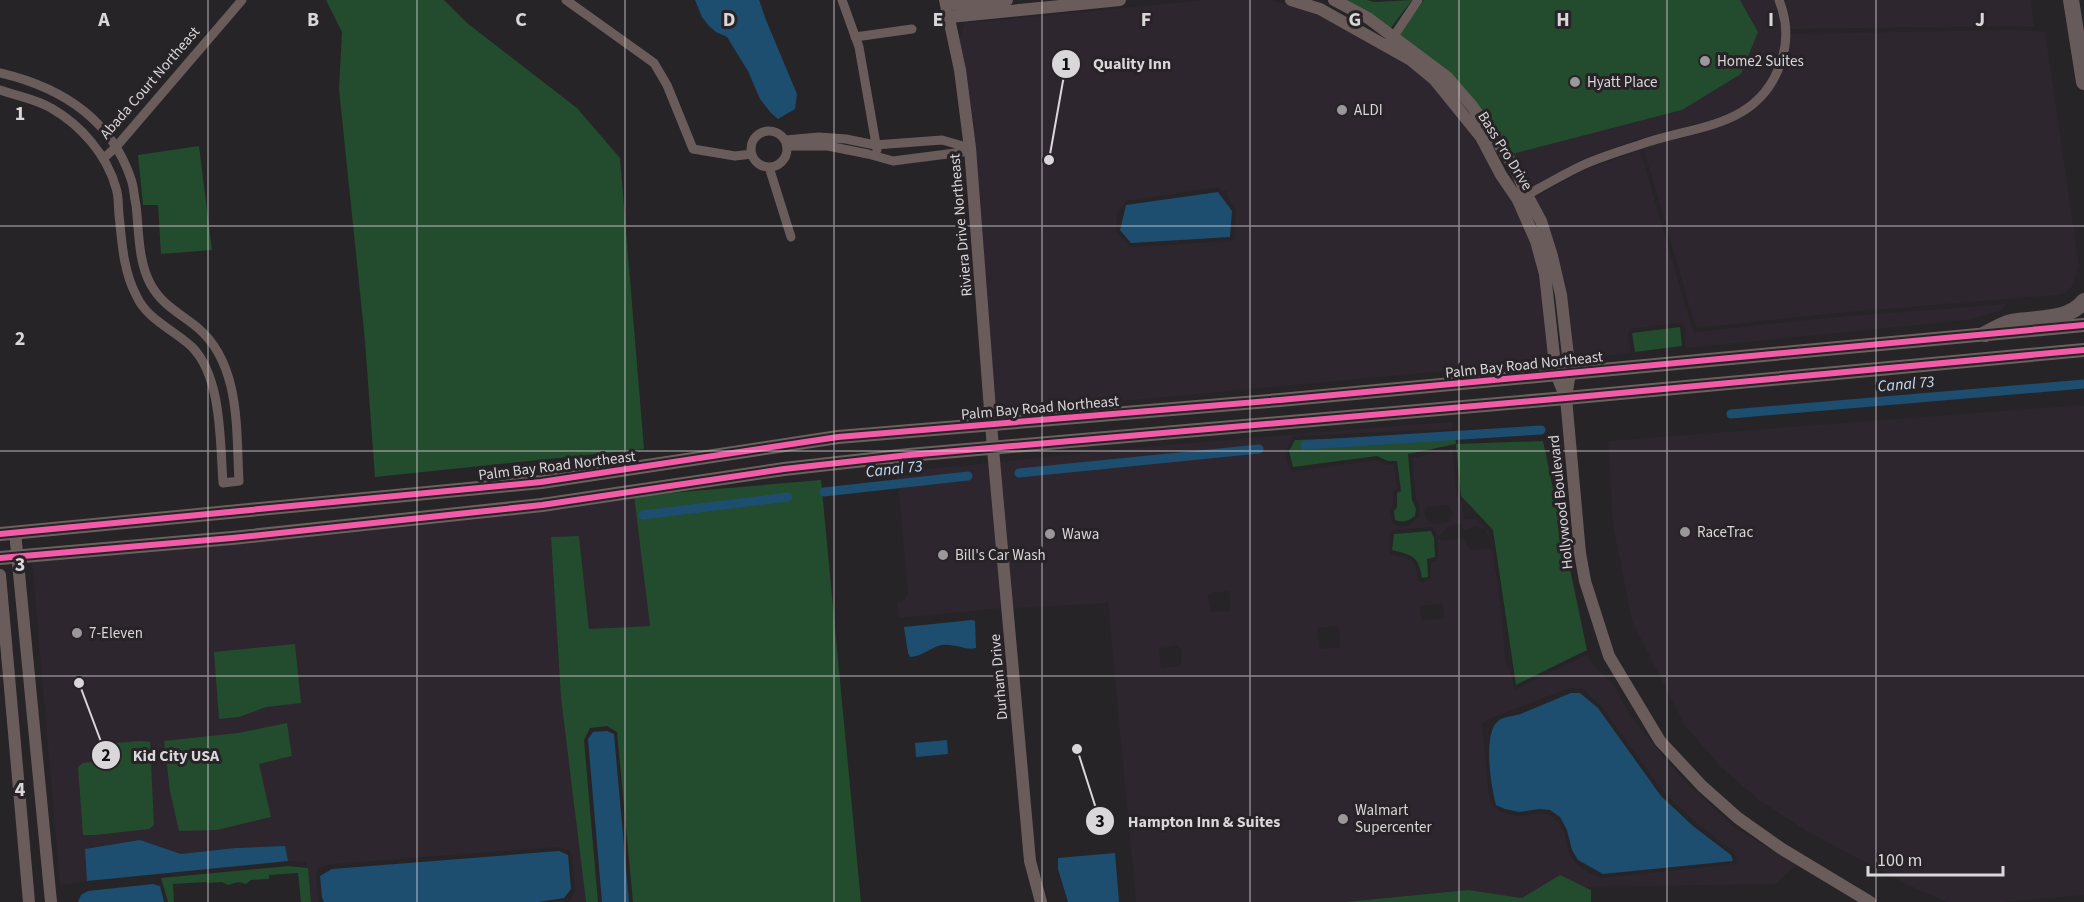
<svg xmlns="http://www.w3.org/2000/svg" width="2084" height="902" font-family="'Source Sans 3',sans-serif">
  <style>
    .built { fill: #2d262e; fill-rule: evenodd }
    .green { fill: #234b2d }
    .water { fill: #1d4e70 }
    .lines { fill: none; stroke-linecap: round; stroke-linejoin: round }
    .canal { stroke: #1d4e70; stroke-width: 9 }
    .minor { stroke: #6b5c5c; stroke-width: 9 }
    .tertiary { stroke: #6b5c5c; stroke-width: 12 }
    .secondary { stroke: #6e605e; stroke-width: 14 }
    .motorway { stroke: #675a5a; stroke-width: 16 }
    .cycleway-casing { stroke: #272327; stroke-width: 10 }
    .cycleway { stroke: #f35aa7; stroke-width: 6 }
    .grid { fill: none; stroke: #dad7da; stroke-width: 1.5; stroke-opacity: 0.55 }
    .poi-dot { fill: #9b989b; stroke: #272327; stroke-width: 2 }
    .labels { text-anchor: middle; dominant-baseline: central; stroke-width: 6; stroke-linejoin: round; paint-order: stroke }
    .poi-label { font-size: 15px; fill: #dad7da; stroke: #272327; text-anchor: start }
    .street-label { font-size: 15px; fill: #dad7da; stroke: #272327 }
    .water-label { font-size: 16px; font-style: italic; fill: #c3e0f8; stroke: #272327 }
    .grid-label { font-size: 20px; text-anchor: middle; font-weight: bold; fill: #dad7da; stroke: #272327; stroke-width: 6; stroke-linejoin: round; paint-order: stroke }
    .leader { fill: none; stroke: #dad7da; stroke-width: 2 }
    .callout-dot { fill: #dad7da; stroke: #272327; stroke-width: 2 }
    .mark-label { font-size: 18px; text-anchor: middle; font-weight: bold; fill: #111 }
    .callout-label { font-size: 16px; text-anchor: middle; font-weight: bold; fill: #dad7da; stroke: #272327; stroke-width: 6; stroke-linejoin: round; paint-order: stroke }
  </style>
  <rect width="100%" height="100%" fill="#262426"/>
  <!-- built -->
  <path class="built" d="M1206,0H1270L1318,14L1409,65L1431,83L1478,140L1514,203L1531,243L1540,275L1551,361L995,413L959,40L965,23ZM1217,187L1222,191H1227L1228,198L1236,210L1234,238L1231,241L1131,247L1116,232L1117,214L1126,201Z
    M1740,0H1774L1779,12L1782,34L1778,55L1772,75L1757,95L1736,111L1697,124L1641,138L1581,160L1529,188L1512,154L1682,110L1741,74L1758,32Z
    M1784,0H2031L2034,27L2012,26L1790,29L1788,9Z
    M2012,30L2045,32L2079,265L2072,286L2065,293L2057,295L1836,313L1696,328L1642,143L1738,115L1776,78L1786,34Z
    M1640,150L1692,329L1695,332L1837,317L2007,304L2000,311L1968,320L1686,348L1684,326L1679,323L1630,329L1628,334L1631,353L1573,359L1535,197L1584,170Z
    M2081,405L2084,407V895L2002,902H1947L1906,884L1810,833L1760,801L1721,767L1685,726L1632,621L1613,525L1608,441Z
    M1452,422L1453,429L1295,436L1292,438L1285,452L1289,468L1292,472L1377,460L1387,465H1394L1397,488L1393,492V505L1390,512L1392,523L1401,527L1409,525L1419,517L1420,508L1416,499L1412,458L1452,449L1457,496L1462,504L1464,519H1477L1489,532L1490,540L1485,529L1476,526L1464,531L1461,524L1449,526L1438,537L1432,527L1394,530L1391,533L1389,542L1390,554L1407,558L1413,562L1416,566L1418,580L1422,583L1431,578V563L1438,559V538L1443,541L1464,538L1470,550L1488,549L1492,547L1502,615L1506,667H1509L1514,688L1516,689L1588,654L1592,664L1612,683L1632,718L1679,775L1734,827L1797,865L1775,884L1585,887L1560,876L1522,898L1468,890L1345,902H1136L1108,603L1012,608L999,462L1145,447L1407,425ZM1449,505L1453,514L1448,522L1435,524L1426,519L1424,510L1427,507ZM1229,591L1230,595V611L1211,612L1208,597L1209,593ZM1441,604L1444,608V619L1422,620L1420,611L1421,606ZM1336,626L1340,630V647L1320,649L1317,632L1318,628ZM1177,645L1181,649V666L1161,668L1159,649ZM1569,688H1582L1601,706L1664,793L1695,822L1733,851L1737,861L1736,864L1602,878L1588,872L1575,863L1568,851L1564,831L1557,821L1549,814L1540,813L1518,816L1504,813L1494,808L1489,794L1482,722Z
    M990,463L1003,608L899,618L897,603L905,599L908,594L897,472Z
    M634,496L650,626L589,629L579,536L551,537L561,698L586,902H569L575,890L572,855L570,851L558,847L332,864L318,868L316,876L319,902H310L306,862L288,861L285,846L235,848L181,854L140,840L87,881H89L60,885L32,561ZM287,724L292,756L258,764L238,733Z"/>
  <!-- green -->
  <path class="green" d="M326,0H444L467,23L577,108L620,158L644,449L375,477L365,341L339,89L342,32Z
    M1344,0H1367L1374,2L1412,0L1390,29Z
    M1424,0H1740L1758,32L1741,74L1682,110L1512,154L1398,35Z
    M199,146L212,250L161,254L158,205H143L138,155Z
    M1680,327L1682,346L1635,352L1632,333Z
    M1455,434L1456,444L1543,441L1587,650L1516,685L1493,530L1461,496L1456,444L1408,454L1412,500L1416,509L1415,516C1408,521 1404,523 1395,520L1394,511L1397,507V493L1401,491L1397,461H1388L1377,456L1293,467L1289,451L1295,440Z
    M821,480L861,902H633L617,732L607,726L590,728L584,740L598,902H586L561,698L551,537L579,536L589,629L650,626L634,496Z
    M1431,531L1434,538L1435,557L1427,559L1428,577L1422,578C1419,556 1412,555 1392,550L1394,534Z
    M295,644L301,703L266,707L239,717L219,719L214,652Z
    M287,723L292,756L259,764L271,817L217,830L179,831L170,791L164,741L238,733Z
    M141,741L150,742L154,825L149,829L96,835H83L78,767L83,763L101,761V744Z
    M288,866L308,868L311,902H301L298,873L269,875V879L251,880L246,884L238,882L228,885L222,882L207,883V882L173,884L174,902H168L161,878Z
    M1560,875L1591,890V902H1345L1468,890L1522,898Z"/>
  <!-- water -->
  <path class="water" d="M695,0H759L766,20L797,94L795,109L778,119L771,113L760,99L748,71L727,37L716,32L709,26L702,17Z
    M1218,192L1232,211L1230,237L1131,243L1120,230L1126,205Z
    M972,620L975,621L976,648C967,651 955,643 942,645C931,647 921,657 910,657L908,653L904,627Z
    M1571,693H1580L1598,708L1661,796L1693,826L1731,855L1733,861L1603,874L1578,860L1572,850L1567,830L1560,817L1550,810L1540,809L1519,812L1505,809L1496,805C1491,787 1483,736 1497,722C1504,715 1515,717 1523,713C1539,707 1555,699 1571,693Z
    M607,731L614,734L629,902H602L588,739L593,732Z
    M947,740L948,754L916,757L915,743Z
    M140,840L181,854L235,848L285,846L288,861L87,881L85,849Z
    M559,851L568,855L571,889L564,898L538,902H324L322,897L320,876L332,869Z
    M1115,853L1119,902H1068L1058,869V858Z
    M153,884L160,886L164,902H78L81,895L88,891Z"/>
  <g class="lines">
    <!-- canal -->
    <path class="canal" d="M1731,414L2084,384
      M1305,445L1541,430
      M1019,473L1259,449
      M824,492L968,476
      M643,515L788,497"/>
    <!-- minor -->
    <path class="minor" d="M566,0L654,63L667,85L693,149L735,156L752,154
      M842,0L859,47L877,150
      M855,37L912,29
      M1390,42L1418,0
      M0,73C60,87 110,117 131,179C134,187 134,197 136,205C139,231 138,262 151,285C162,305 181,314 198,328C241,365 236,430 239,481L223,483C220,443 222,377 192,347C173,329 147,320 136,295C123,270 122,242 119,215C118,206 119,196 116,188C107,155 81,125 51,108C36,99 17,96 0,90
      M751 149a18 18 0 1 1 36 0a18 18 0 1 1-36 0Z
      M785,140L819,137L846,139L875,145L942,140L970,148
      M788,146H828L868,154L893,161L963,152L970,148
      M104,158L116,147L242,0
      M769,167L791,237
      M1527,195C1545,185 1564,174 1583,165C1601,157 1620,151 1639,145C1694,125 1759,129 1781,62C1788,42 1787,20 1779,0"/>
    <!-- tertiary -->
    <path class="tertiary" d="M945,0L960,70L970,148L993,449L1030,861L1041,902
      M1291,0L1320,9L1411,60L1434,79L1481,137L1501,175L1518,200L1536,241L1545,274L1556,374L1566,398L1580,553L1585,581L1609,656L1660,741L1702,786L1738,818L1782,849L1870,902
      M1334,0L1368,18L1447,77L1472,106L1514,166L1527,195L1541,221L1552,256L1561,295L1570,373L1566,397
      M947,5L1007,0
      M950,17L1120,0
      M15,532L51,902
      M0,575L29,902"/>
    <!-- secondary -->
    <path class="secondary" d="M0,534L541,482L838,437L1280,400L2084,325
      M0,558L232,538L542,505L784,469L909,455L1566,398L2084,350"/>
    <!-- motorway -->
    <path class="motorway" d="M2071,0L2084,82
      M1985,334C1993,330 2002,324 2011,322C2035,317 2067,322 2084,301"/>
    <defs>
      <path id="cycleway" d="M0,534L541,482L838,437L1280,400L2084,325
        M0,558L232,538L542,505L784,469L909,455L1566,398L2084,350"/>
    </defs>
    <!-- cycleway casing -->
    <use href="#cycleway" class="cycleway-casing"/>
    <!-- cycleway -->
    <use href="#cycleway" class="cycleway"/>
  </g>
  <!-- grid -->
  <path class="grid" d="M208,0V902M417,0V902M625,0V902M834,0V902M1042,0V902M1250,0V902M1459,0V902M1667,0V902M1876,0V902M0,226H2084M0,451H2084M0,676H2084"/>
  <!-- markers -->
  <g class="poi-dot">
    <circle cx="1705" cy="61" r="6"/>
    <circle cx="1575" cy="82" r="6"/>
    <circle cx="1342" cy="110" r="6"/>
    <circle cx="1685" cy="532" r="6"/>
    <circle cx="1050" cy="534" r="6"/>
    <circle cx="943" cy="555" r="6"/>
    <circle cx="77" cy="633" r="6"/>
    <circle cx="1343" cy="819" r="6"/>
  </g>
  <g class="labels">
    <!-- poi labels -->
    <g class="poi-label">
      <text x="1717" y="61">Home2 Suites</text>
      <text x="1587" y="82">Hyatt Place</text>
      <text x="1354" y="110">ALDI</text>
      <text x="1697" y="532">RaceTrac</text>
      <text x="1062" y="534">Wawa</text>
      <text x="955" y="555">Bill's Car Wash</text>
      <text x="89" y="633">7-Eleven</text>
      <text x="1355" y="810">Walmart<tspan x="1355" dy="17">Supercenter</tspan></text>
    </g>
    <!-- street labels -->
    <g class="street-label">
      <text transform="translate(150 83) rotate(-49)">Abada Court Northeast</text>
      <text transform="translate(1505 151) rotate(58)">Bass Pro Drive</text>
      <text transform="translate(961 225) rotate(-95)">Riviera Drive Northeast</text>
      <text transform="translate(1524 365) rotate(-6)">Palm Bay Road Northeast</text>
      <text transform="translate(1040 408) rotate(-5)">Palm Bay Road Northeast</text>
      <text transform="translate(557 466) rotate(-7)">Palm Bay Road Northeast</text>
      <text transform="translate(1561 502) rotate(-96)">Hollywood Boulevard</text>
      <text transform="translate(999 677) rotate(-95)">Durham Drive</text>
    </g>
    <!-- water labels -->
    <g class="water-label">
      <text transform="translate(1906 384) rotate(-5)">Canal 73</text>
      <text transform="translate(894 469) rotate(-6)">Canal 73</text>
    </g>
  </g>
  <g class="grid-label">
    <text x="104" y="26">A</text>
    <text x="313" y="26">B</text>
    <text x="521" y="26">C</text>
    <text x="729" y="26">D</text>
    <text x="938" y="26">E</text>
    <text x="1146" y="26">F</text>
    <text x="1355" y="26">G</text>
    <text x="1563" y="26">H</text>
    <text x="1771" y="26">I</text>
    <text x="1980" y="26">J</text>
    <text x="20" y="120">1</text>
    <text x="20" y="345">2</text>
    <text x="20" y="571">3</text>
    <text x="20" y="796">4</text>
  </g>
  <!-- callouts -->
  <path class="leader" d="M1049 160L1066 64M79 683L106 755M1077 749L1100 821"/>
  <g class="callout-dot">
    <circle cx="1049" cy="160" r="6"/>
    <circle cx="79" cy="683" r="6"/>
    <circle cx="1077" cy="749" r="6"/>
    <circle cx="1066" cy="64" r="15"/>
    <circle cx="106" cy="755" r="15"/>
    <circle cx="1100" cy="821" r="15"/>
  </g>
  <g class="mark-label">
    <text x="1066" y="70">1</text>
    <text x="106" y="761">2</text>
    <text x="1100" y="827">3</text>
  </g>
  <g class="callout-label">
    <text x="1132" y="69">Quality Inn</text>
    <text x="176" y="761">Kid City USA</text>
    <text x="1204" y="827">Hampton Inn &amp; Suites</text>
  </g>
  <!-- scale -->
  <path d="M1868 866v9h135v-9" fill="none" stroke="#dad7da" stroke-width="3"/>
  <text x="1877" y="866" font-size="18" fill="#dad7da" stroke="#272327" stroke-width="4.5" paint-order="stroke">100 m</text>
</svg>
